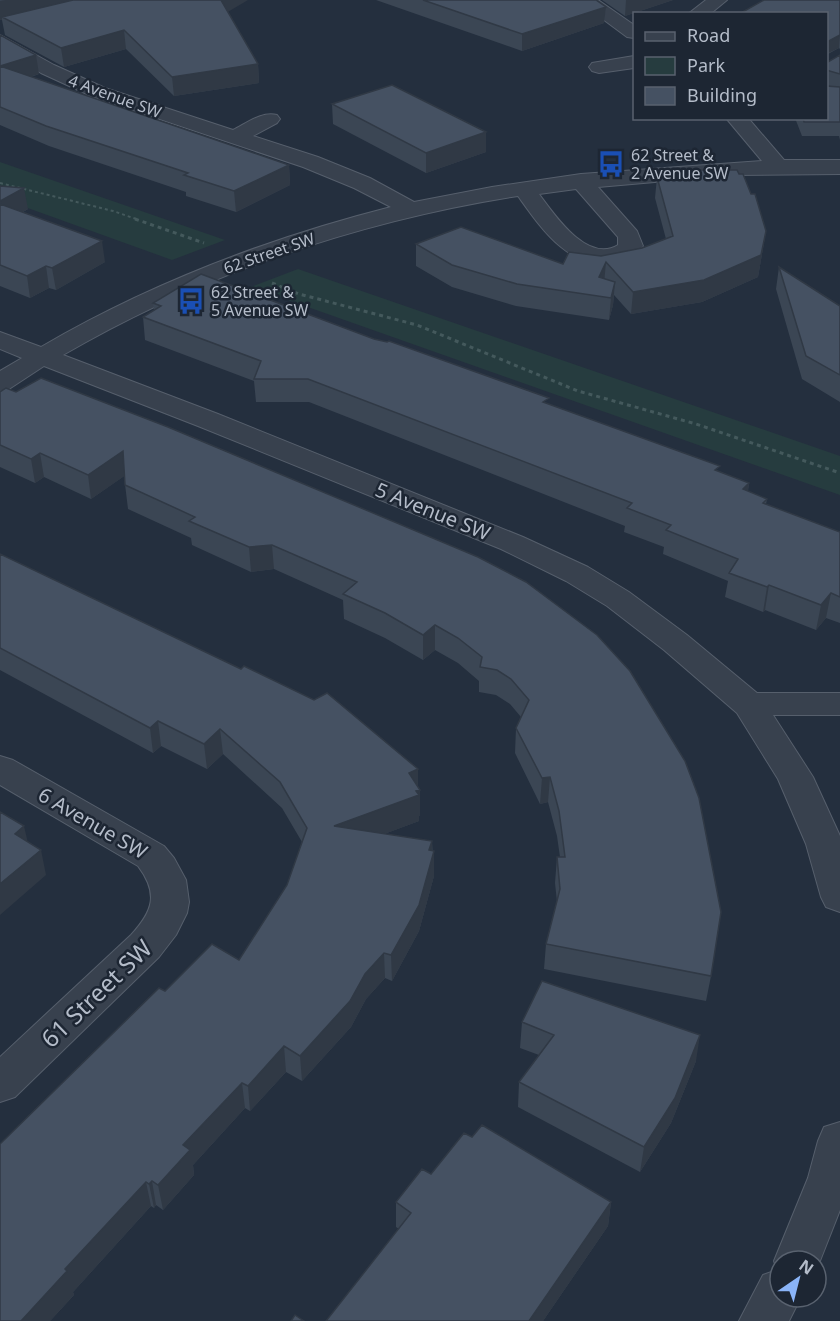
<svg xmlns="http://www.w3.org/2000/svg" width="840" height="1321" font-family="'Noto Sans',sans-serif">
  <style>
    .green { fill: #263c3f }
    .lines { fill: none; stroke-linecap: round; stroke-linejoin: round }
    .minor-casing { stroke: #565f6c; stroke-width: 2 }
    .path-far1 { stroke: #44595c; stroke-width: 2; stroke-dasharray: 3 3; stroke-linecap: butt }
    .path { stroke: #44595c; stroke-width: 3; stroke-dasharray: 4 4; stroke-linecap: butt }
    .minor { fill: #38414e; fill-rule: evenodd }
    .wall { fill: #3b4654 }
    .shaded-wall { fill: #303945 }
    .building { fill: #455162; stroke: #303945; stroke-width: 1.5 }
    .labels { text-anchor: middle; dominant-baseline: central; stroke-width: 5; stroke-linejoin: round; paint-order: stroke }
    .far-street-label { font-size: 16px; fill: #b4bcc9; stroke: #1d2633 }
    .far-poi-label { font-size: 16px; fill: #b4bcc9; stroke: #1d2633; text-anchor: start }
    .street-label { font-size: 20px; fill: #b4bcc9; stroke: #1d2633 }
    .near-street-label { font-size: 24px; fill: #b4bcc9; stroke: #1d2633 }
  </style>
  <rect width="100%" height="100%" fill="#242f3e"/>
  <!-- green -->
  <path class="green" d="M0,162L225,240L172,260L0,198Z
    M298,269L840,456V495L251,287Z"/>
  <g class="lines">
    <defs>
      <path id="minor" d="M577,0H598L634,25V38L627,37Z
        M706,0H727L710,14H688Z
        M0,35L54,65L105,88L233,130C247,123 262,111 277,115L280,119L277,123L253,136L318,157L370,178L414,202L492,187L581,174L762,161L726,118H748L784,160H840V174L734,175L598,187L637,231L643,246C636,256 627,260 616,262C570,272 541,228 518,196C359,221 202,274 63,355L218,414L523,537L588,567L629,592L687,635L757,693H840V715H773L813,777L840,836V912L826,907L821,897L806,844L778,779L737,713L664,650L607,606L566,581L501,549L198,426L44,366L9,389L0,391V371L22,358L0,349V332L41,347C149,284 269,238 391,207L354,188L303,167L91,96L41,73L0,49ZM576,189L618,237V245C587,264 554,214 539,194Z
        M634,56V68L599,73L592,71L589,67L592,63Z
        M826,80H840V92H826Z
        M0,756L13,760L164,846L174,858L186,880L189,902L187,913L176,935L159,957L15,1097L0,1102V1057L131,935C153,911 159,894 138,866L0,785Z
        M840,1122V1210L816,1271V1261H780V1297H801L789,1321H739L763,1275L777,1270L774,1261L808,1178L818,1141L824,1127Z"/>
    </defs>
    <!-- minor casing -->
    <use href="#minor" class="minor-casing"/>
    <!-- path-far1 -->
    <path class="path-far1" d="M0,183L113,211L139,220"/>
    <!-- path -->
    <path class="path" d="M135,219L204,243
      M272,283L299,294L417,325L578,391L696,424L840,473"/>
    <!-- minor -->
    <use href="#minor" class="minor"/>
  </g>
  <!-- wall -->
  <path class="wall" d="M0,0L228,12L258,64L259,83L174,96L126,49L64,67L5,35L2,20H0Z
    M376,0H596L606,7L604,23L522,51Z
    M602,0H673L625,16Z
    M840,0V49L839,48L828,54V62L840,55V140L839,136H802L795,118H826L834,87L826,84V14Z
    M0,35L39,74L31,77L289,165L290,185L236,212L186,196V192L49,146L0,125Z
    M332,104L486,152L426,173L333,124Z
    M676,170L739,174L751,194L766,231L758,277L702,302L631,314L614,295L613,305L609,320L516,306L452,287L416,266V244L563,264L642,248L666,239L655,198L657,177H675Z
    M0,186L28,209L23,212L105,262L56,290L49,288L30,298L0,286Z
    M779,267L840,306V402L802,379L776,289Z
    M153,303L548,404L749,483L748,491L767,499L766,504L840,532V623L826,618L816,630L765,610L763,612L725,597L728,581L663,554L664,547L624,532L625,526L309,402H256L254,381L145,340L143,317L154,310Z
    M0,392H16L478,557L711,976L706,1001L544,969L546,944L557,902L555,883L557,857H560L557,836L548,802L540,804L515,753L516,728L521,717L510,704L496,695L479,692V681L458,663L435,650L423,660L385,638L344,619L343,600L274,569L251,572L192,545L191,538L128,509L124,476L91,499L44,477L35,483L0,467Z
    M0,554L418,769V786L420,815L419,816V821L384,834L432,841L434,876L419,931L392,981L385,978L366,999L351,1027L302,1081L286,1072L250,1111L245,1108L193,1165L194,1175L163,1210L156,1205L154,1208L151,1206L73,1292L74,1295L50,1321L165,991L239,960L287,885L302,842L282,808L223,754L207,769L161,746L153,753L0,670Z
    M522,1022L696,1061L671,1123L640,1172L518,1107L519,1082L539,1055L520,1048Z
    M472,1137L611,1202L608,1226L543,1321H326L399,1229L396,1227V1202L431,1174Z"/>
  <!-- shaded-wall -->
  <path class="shaded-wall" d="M6,0H89L2,17V20H0V1Z
    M220,0H248L221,16Z
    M626,0H673L625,16Z
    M606,7L604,23L522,51V34Z
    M124,30L126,49L64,67L61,48Z
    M840,35L839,48L826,54L827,42Z
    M36,55L39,74L3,85L0,66Z
    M258,64L259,83L174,96L172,77Z
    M486,132V152L426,173V153Z
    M289,165L290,185L236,212L234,191Z
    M24,188L28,209L0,224V201Z
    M766,231L758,277L702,302L631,314L633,292Z
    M102,241L105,262L56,290L52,268Z
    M606,262L604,284L599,277Z
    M46,266L49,288L30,298L27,276Z
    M615,282L613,305L609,320L611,298Z
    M123,451L126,475L91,499L88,475Z
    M40,453L44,477L35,483L31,459Z
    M749,483L745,507L743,489Z
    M272,545L274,569L251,572L249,547Z
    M769,585L765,610L763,612L767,587Z
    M831,593L826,618L816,630L821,605Z
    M435,625V650L423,660V635Z
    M158,721L161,746L153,753L150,728Z
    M220,729L223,754L207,769L204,744Z
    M418,769V791L420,790V815L419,816V821L336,852L334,826L409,773Z
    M550,777L548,802L540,804L542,778Z
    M24,826L30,852L15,834Z
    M432,841V859L434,851V876L419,931L392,981L391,955Z
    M41,850L46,875L0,915V884Z
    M384,953L385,978L366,999L351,1027L302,1081L300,1056L365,974Z
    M700,1035L696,1061L671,1123L640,1172L644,1147Z
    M284,1046L286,1072L250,1111L248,1086Z
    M242,1083L245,1108L193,1165L194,1175L163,1210L158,1185L183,1145Z
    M152,1181L156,1205L154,1208L149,1184Z
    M146,1182L151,1206L73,1292L74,1295L50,1321H21L65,1269Z
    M611,1202L608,1226L543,1321H529Z"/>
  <!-- building -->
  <path class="building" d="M73,0H221L258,64L172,77L124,30L61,48L2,17Z
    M423,0H596L606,7L522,34Z
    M764,0H840V35L827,42L828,62L840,55V74L826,70V14H739Z
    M0,35L36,55L0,66Z
    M0,66L289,165L234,191L184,175L188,173L46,126L0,107Z
    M392,85L486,132L426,153L332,104Z
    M826,86L840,87V122H804L803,118H826Z
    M676,170H737L739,174H743L751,194H755L766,231L761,255L704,280L633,292L606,262L599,277L615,282L611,298L517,284L452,265L416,244L461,227L563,264L569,252L601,256L642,248L673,236L657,177H678Z
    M0,186L24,188L0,201Z
    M0,204L102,241L52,268L46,266L27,276L0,265Z
    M779,267L840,306V375L806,356Z
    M201,274L374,339L387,342L389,341L549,398L543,402L720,466L715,470L749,483L743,489L767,499L763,503L840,532V597L831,593L821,605L769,585L767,587L729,573L738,559L666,530L671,525L627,508L632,503L308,379H254L261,361L143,317L161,306L153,303Z
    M41,378L168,427L478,557L526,582L597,635L630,671L685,761L699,798L721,912L711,976L546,944L560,889L557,857H565L559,811L550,777L542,778L516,728L529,700L511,679L497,670L480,667L482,657L458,638L435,625L423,635L385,613L343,594L357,582L272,545L249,547L189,521L195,517L125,485L123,451L88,475L40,453L31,459L0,445V392L6,388L16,392Z
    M0,554L241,669L244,666L314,700L327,693L418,769L409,773L420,790L416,791L419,795L334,826L432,841L429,850L434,851L419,905L391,955L384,953L365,974L350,1001L300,1056L284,1046L248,1086L242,1083L183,1145L190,1150L158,1185L152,1181L149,1184L146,1182L65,1269L67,1271L21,1321H0V1144L159,988L165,991L212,944L239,960L287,885L307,828L280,782L220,729L204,744L158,721L150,728L0,648Z
    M0,812L24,826L15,834L41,850L0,884Z
    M542,981L700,1035L675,1098L644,1147L519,1082L554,1035L522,1022Z
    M482,1125L611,1202L529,1321H326L411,1213L396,1202L422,1169L431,1174L464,1133L472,1137Z
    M295,1315L304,1321H291Z"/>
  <!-- icons -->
  <defs>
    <symbol id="bus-bare" viewBox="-9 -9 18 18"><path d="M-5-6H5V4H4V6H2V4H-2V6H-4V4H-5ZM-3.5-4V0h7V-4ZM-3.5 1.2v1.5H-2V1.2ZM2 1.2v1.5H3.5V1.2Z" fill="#1a4fb4" stroke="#1d2633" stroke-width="2.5" paint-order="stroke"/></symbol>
  </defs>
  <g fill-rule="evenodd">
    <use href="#bus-bare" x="592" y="145" width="38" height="38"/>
    <use href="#bus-bare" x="172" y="282" width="38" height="38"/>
  </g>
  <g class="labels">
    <!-- far-street labels -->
    <g class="far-street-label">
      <text transform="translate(115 96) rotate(20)">4 Avenue SW</text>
      <text transform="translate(269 253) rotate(-19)">62 Street SW</text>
    </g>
    <!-- far-poi labels -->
    <g class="far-poi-label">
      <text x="631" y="155">62 Street &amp;<tspan x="631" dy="18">2 Avenue SW</tspan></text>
      <text x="211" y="292">62 Street &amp;<tspan x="211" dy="18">5 Avenue SW</tspan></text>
    </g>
    <!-- street labels -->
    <g class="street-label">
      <text transform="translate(433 511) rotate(22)">5 Avenue SW</text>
      <text transform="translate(93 823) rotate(30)">6 Avenue SW</text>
    </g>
    <!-- near-street labels -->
    <g class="near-street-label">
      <text transform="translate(96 993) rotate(-44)">61 Street SW</text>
    </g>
  </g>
  <!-- legend -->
  <rect x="633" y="12" width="195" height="108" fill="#1d2633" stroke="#59626f" stroke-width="1.5"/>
  <rect x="645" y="32" width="30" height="9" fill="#38414e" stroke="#59626f" stroke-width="1.5"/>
  <text x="687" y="42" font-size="18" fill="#b4bcc9">Road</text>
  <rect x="645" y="57" width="30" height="18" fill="#263c3f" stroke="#59626f" stroke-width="1.5"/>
  <text x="687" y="72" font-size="18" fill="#b4bcc9">Park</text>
  <rect x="645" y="87" width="30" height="18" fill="#455162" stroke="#59626f" stroke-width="1.5"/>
  <text x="687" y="102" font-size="18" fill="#b4bcc9">Building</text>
  <!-- north arrow -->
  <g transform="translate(798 1279) rotate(35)"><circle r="28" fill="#1d2633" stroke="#59626f" stroke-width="1.5"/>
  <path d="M0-4.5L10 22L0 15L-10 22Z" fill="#8ab4f8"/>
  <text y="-9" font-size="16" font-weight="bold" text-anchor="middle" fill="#b4bcc9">N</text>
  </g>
</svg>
